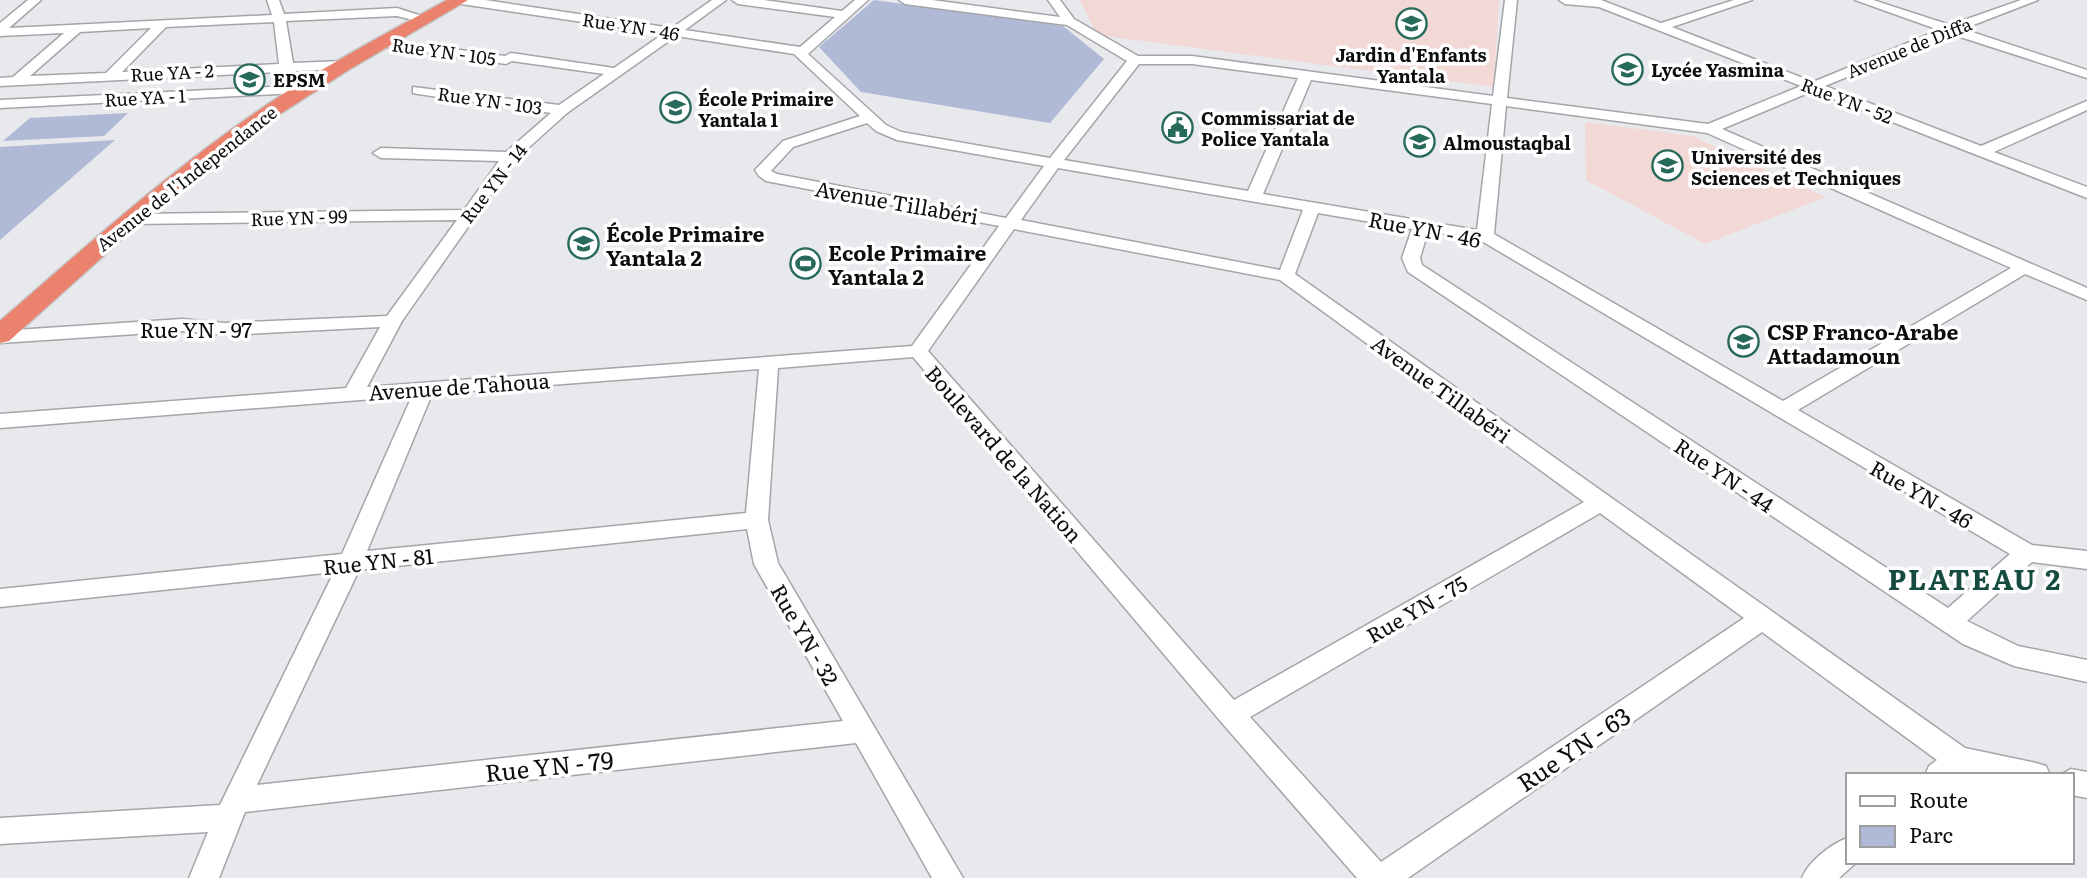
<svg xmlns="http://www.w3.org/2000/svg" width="2087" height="878" font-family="Literata,serif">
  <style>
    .education { fill: #f3d9d5 }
    .green { fill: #b0bad6 }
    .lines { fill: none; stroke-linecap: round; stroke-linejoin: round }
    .minor-casing { stroke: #a4a5a8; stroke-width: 3 }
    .highway-casing { stroke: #c5c5c5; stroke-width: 3 }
    .minor { fill: #fff; fill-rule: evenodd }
    .highway { fill: #eb826e; fill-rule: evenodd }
    .labels { text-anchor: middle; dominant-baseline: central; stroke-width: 7; stroke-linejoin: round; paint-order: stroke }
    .far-street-label { font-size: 18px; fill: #0c0d0e; stroke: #fff }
    .far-poi-label { font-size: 18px; font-weight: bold; fill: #0c0d0e; stroke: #fff; text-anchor: start }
    .street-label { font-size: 21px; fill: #0c0d0e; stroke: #fff }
    .poi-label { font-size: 21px; font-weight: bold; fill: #0c0d0e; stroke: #fff; text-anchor: start }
    .near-street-label { font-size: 24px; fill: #0c0d0e; stroke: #fff }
    .district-label { font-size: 28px; font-weight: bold; letter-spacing: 2px; fill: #164c40; stroke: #fff }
  </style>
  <rect width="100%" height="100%" fill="#e8e9ed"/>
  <!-- education -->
  <path class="education" d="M1080,0H1499L1494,87L1097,35Z
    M1585,122L1692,136L1826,197L1705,244L1586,180Z"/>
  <!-- green -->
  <path class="green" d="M874,0L1063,26L1104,59L1050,123L861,92L819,47Z
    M128,113L104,136L3,141L30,118Z
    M115,140L0,240V147Z"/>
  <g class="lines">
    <defs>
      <path id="minor" d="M28,0H41L9,28L272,15L267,0H279L284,14L397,8L431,19L425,23L397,16L286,21L293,63L343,61L350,65L343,69L294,71L295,77L288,81L283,80L281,72L0,86V78L13,77L64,33L0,36V23ZM274,22L279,64L122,72L166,27ZM151,28L106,73L30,76L80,32Z
        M455,0H485L672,28L712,0H726L685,30L800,47L835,17L738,4L732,0H764L842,11L855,0H868L808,54L886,125L901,132L1050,158L1127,61L1067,25L905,4L899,0H932L1060,17L1048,0H1060L1074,19L1138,56H1192L1493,96L1505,0H1517L1507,98L1708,124L1801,86L1599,7L1565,4L1559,0H1601L1661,23L1734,0H1752L1672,27L1813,82L1939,30L1855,0H1873L1950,25L2021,0H2038L1963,29L2087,70V78L1951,34L1825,86L1981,146L2087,101V110L1994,152L2087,187V198L1813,91L1722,129L2087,288V300L2025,274L1798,410L2032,545L2087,551V569L2032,562L1967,621L2018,646L2087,660V682L2014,666L1963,644L1408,272L1402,258L1412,229L1318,213L1295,274L1965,748L2036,763L2046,766L2050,775H1975L1963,772L1959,775H1925L1929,766L1937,760L1762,632L1408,878H1357L1222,723L913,357L778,368L768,520L778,563L963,878H932L856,743L245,812L219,878H189L208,832L0,844V818L220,805L334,572L0,607V589L342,554L412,396L0,428V414L346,388L380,327L225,335L182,331L0,343V331L182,319L225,323L387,316L457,220L131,224L123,219L131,214L464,210L499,161L381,158L373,153L381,148L506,152L551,113L418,94L413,93V87L559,105L604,74L512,61L506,64L382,46L376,42L377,39L505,56L511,53L614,68L663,34L461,4ZM676,36L794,54L860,116L783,141L755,170L759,176L766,181L999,226L912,346L367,387L402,321L515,160L567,113ZM1139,64H1192L1298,78L1248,191L1064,160ZM1311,80L1492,104L1477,230L1263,194ZM1506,106L1707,133L2011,268L1783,401L1494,234ZM867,123L876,131L897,140L1044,166L1006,218L777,174L771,171L793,147ZM1058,168L1303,210L1280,270L1021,220ZM1014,229L1280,280L1584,502L1234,700L928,351ZM1428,231L1480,240L2010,554L1948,608L1422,265L1420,258ZM759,369L746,513L367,551L432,394ZM1600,513L1744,618L1381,862L1250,717ZM747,529L754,564L843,721L257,785L359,570Z
        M291,86L296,87V93L0,108V100Z
        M2071,769L2087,772V798L2071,795V775H2060Z
        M1847,838V862H1857L1839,878H1802C1809,861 1830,845 1847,838Z"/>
      <path id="highway" d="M447,0H468L350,69L269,121L139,224L9,341L0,343V321C83,249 165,175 255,113C316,70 382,36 447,0Z"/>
    </defs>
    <!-- minor casing -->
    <use href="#minor" class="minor-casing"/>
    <!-- highway casing -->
    <use href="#highway" class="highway-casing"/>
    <!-- minor -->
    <use href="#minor" class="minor"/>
    <!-- highway -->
    <use href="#highway" class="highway"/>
  </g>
  <!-- icons -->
  <defs>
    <symbol id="school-ring" viewBox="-11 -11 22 22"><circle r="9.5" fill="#fff" stroke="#27695a" stroke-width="1.5"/><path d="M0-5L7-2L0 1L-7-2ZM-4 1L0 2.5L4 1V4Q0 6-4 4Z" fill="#27695a"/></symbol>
    <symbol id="university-ring" viewBox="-11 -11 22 22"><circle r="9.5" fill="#fff" stroke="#27695a" stroke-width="1.5"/><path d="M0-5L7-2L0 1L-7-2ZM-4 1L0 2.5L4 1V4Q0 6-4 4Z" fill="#27695a"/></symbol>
    <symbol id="civic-ring" viewBox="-11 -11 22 22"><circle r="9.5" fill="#fff" stroke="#27695a" stroke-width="1.5"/><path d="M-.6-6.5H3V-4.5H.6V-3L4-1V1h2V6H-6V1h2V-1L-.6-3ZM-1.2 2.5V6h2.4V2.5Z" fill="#27695a"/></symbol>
    <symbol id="stadium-ring" viewBox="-11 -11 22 22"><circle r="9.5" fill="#fff" stroke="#27695a" stroke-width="1.5"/><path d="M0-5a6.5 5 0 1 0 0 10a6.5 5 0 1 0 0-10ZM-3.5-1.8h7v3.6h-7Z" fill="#27695a"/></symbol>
  </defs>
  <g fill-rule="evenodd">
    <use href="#school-ring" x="1394" y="6" width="35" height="35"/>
    <use href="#school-ring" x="1610" y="52" width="35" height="35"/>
    <use href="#university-ring" x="232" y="62" width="35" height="35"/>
    <use href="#school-ring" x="658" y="90" width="35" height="35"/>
    <use href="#civic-ring" x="1160" y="110" width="35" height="35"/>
    <use href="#school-ring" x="1402" y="124" width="35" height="35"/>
    <use href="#university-ring" x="1650" y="148" width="35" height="35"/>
    <use href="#school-ring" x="566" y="226" width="35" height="35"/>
    <use href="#stadium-ring" x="788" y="246" width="35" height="35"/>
    <use href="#school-ring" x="1726" y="324" width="35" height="35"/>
  </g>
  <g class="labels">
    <!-- far-street labels -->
    <g class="far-street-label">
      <text transform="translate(631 26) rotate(9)">Rue YN - 46</text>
      <text transform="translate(1909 47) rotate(-22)">Avenue de Diffa</text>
      <text transform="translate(444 51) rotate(8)">Rue YN - 105</text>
      <text transform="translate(172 72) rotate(-3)">Rue YA - 2</text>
      <text transform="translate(145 97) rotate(-3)">Rue YA - 1</text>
      <text transform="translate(490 100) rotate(8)">Rue YN - 103</text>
      <text transform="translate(1847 100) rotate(21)">Rue YN - 52</text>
      <text transform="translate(186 178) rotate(-38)">Avenue de l'Independance</text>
      <text transform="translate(493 183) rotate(-52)">Rue YN - 14</text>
      <text transform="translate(299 217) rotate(-2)">Rue YN - 99</text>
    </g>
    <!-- far-poi labels -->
    <g class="far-poi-label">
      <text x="1411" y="54" text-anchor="middle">Jardin d'Enfants<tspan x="1411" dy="21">Yantala</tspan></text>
      <text x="1651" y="69">Lycée Yasmina</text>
      <text x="273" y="79">EPSM</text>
      <text x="698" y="98">École Primaire<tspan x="698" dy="21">Yantala 1</tspan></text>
      <text x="1201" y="117">Commissariat de<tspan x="1201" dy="21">Police Yantala</tspan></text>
      <text x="1443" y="142">Almoustaqbal</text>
      <text x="1691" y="156">Université des<tspan x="1691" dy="21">Sciences et Techniques</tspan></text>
    </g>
    <!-- street labels -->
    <g class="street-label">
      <text transform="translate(897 201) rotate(10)">Avenue Tillabéri</text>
      <text transform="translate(1425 228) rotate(11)">Rue YN - 46</text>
      <text x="196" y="328">Rue YN - 97</text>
      <text transform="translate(459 385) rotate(-4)">Avenue de Tahoua</text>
      <text transform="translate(1442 388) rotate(36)">Avenue Tillabéri</text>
      <text transform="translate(1005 453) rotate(49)">Boulevard de la Nation</text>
      <text transform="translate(1725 474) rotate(34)">Rue YN - 44</text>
      <text transform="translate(1922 493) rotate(30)">Rue YN - 46</text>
      <text transform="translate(378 560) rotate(-6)">Rue YN - 81</text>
      <text transform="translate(1416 608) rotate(-30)">Rue YN - 75</text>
      <text transform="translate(806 634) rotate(60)">Rue YN - 32</text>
    </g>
    <!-- poi labels -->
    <g class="poi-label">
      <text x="606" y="232">École Primaire<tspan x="606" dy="24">Yantala 2</tspan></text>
      <text x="828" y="251">Ecole Primaire<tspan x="828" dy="24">Yantala 2</tspan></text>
      <text x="1767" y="330">CSP Franco-Arabe<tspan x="1767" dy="24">Attadamoun</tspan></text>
    </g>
    <!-- near-street labels -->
    <g class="near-street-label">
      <text transform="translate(1573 748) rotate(-34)">Rue YN - 63</text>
      <text transform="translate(549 765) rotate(-6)">Rue YN - 79</text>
    </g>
    <!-- district labels -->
    <g class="district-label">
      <text x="1975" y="578">PLATEAU 2</text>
    </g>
  </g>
  <!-- legend -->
  <rect x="1846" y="773" width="228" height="91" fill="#ffffff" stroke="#9e9e9f" stroke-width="2"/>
  <rect x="1860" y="796" width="35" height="10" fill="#ffffff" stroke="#9e9e9f" stroke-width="2"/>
  <text x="1909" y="808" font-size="21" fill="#0c0d0e">Route</text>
  <rect x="1860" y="826" width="35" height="21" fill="#b0bad6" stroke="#9e9e9f" stroke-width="2"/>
  <text x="1909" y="843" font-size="21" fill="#0c0d0e">Parc</text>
</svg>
